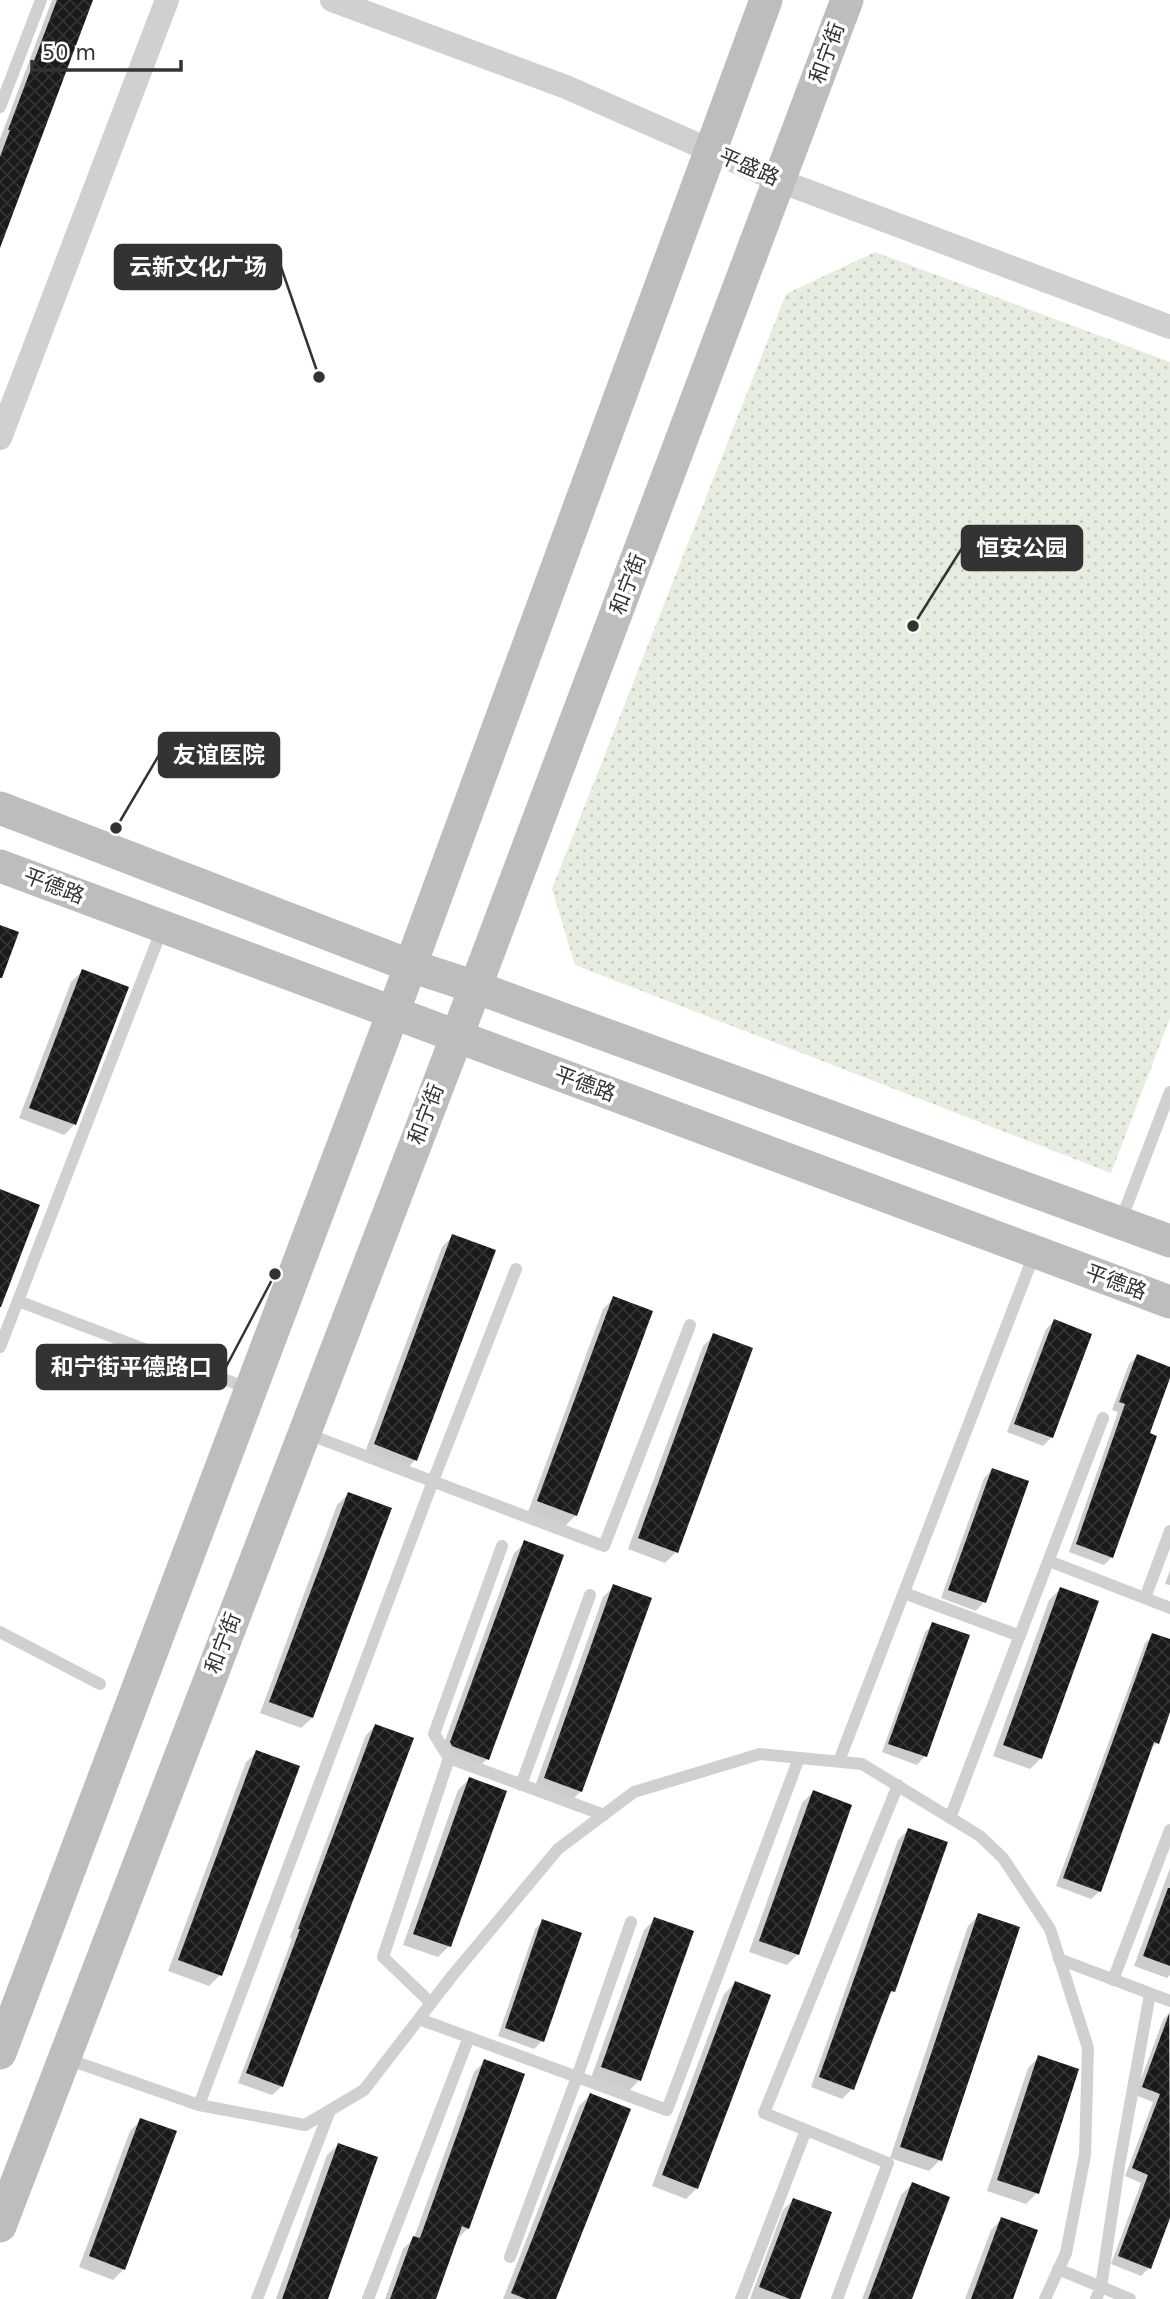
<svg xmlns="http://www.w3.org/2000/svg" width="1170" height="2299" font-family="'DejaVu Sans','Noto Sans SC',sans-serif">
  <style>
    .park { fill: url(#park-dots) }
    .shadow { fill: #0003 }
    .building { fill: url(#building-cross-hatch) }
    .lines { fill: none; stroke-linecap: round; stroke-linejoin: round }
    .service { stroke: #d0d0d0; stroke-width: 12 }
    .minor { stroke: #d0d0d0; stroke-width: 24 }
    .secondary { stroke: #bdbdbd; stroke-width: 33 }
    .labels { text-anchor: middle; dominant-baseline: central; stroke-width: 7; stroke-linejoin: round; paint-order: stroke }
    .street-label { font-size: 21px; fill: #333; stroke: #fff }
    .leader { fill: none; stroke: #333; stroke-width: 2.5 }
    .callout-dot { fill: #333; stroke: #fff; stroke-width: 2.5 }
    .callout { fill: #333; stroke: #333; stroke-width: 2.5 }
    .callout-label { font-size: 23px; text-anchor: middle; font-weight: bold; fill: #fff }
  </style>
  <defs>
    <pattern id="park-dots" width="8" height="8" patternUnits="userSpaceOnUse" patternTransform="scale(1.75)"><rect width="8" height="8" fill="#e6ecdf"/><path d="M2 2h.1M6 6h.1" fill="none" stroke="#c6cbc0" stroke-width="1.8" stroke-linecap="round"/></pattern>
    <pattern id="building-cross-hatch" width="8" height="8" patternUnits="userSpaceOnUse" patternTransform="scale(1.75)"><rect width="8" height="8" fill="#1a1a1a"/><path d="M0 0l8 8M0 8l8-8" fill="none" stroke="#333"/></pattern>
  </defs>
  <rect width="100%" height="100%" fill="#fff"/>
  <!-- park -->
  <path class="park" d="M875,252L1170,362V1018L1111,1173L575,965L552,889L786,294Z"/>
  <!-- shadow -->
  <path class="shadow" d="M52,0H92L0,246V139Z
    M82,971L75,1124L64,1135L19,1118L71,982Z
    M453,1236L415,1460L405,1471L364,1455L442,1247Z
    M614,1298L576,1515L565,1526L528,1512L603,1309Z
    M1054,1321L1090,1335L1051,1438L1043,1446L1007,1432L1046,1329Z
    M714,1335L676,1552L665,1563L628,1549L703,1346Z
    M1137,1356L1170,1369V1373L1147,1434L1112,1557L1104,1565L1069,1552L1118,1412L1112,1410L1129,1364Z
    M992,1470L1027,1482L984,1602L976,1611L941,1598L984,1478Z
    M348,1494L389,1509L312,1718L301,1728L260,1713L337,1505Z
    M525,1543L487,1759L476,1770L440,1754L514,1553Z
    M1170,1570V1585L1165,1584Z
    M614,1586L581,1791L570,1802L534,1789L603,1597Z
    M1060,1589L1041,1758L1030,1769L993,1756L1049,1600Z
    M933,1624L968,1636L925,1756L917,1765L882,1752L925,1632Z
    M1153,1635L1170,1641V1707L1157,1743L1149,1751L1100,1891L1091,1899L1056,1886L1145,1643Z
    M375,1726L282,2086L272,2095L238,2083L292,1939L290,1938L366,1735Z
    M257,1752L220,1975L209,1986L168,1971L246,1762Z
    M469,1779L449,1946L438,1957L403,1945L458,1790Z
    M813,1792L798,1954L787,1965L749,1952L802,1803Z
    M908,1830L893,1991L886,1999L852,2089L842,2099L811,2087L898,1840Z
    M1170,1868V1975L1167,1978L1134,1966Z
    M979,1915L940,2160L929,2171L890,2158L968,1926Z
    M655,1919L639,2080L629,2091L591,2078L644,1930Z
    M543,1921L542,2041L534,2049L498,2036L535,1929Z
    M735,1983L697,2188L686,2199L652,2186L724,1994Z
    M1170,2012V2166L1164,2182L1170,2185V2213L1149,2268L1141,2276L1111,2264L1141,2183L1125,2176L1153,2102L1135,2095L1163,2020Z
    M1039,2057L1037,2193L1026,2204L987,2191L1028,2068Z
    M485,2061L468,2228L457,2239L434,2299H385L403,2249L414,2238L474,2072Z
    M590,2095L554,2299H503L579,2106Z
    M141,2120L124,2269L113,2280L79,2267L130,2131Z
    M338,2145L326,2299H276L327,2155Z
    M912,2184L910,2299H862L901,2195Z
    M793,2200L798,2299H750L783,2210Z
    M1002,2219L1011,2299H965L991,2230Z"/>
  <!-- building -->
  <path class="building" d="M57,0H93L0,248V157L10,130H8Z
    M0,925L19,932L2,978H0Z
    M82,969L129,987L76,1125L29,1108Z
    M0,1189L40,1205L1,1307H0Z
    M452,1234L496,1250L417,1461L374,1444Z
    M613,1296L653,1311L577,1516L537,1501Z
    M1054,1319L1092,1334L1053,1438L1014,1424Z
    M713,1333L753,1348L678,1553L638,1538Z
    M1137,1354L1170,1367V1378L1150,1433L1157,1436L1113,1558L1076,1544L1125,1404L1119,1402Z
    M992,1468L1029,1481L986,1603L948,1590Z
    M348,1492L392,1508L313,1718L269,1702Z
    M524,1540L564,1555L489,1760L452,1746L450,1742Z
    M613,1584L652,1598L582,1792L544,1778Z
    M1060,1587L1099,1601L1042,1759L1003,1745Z
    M932,1622L970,1635L927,1757L888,1744Z
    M1152,1633L1170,1639V1712L1159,1744L1154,1742L1101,1892L1063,1878Z
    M375,1724L414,1738L283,2087L246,2073L300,1929H298Z
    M256,1750L300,1766L222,1976L178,1960Z
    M469,1777L507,1791L451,1947L413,1934Z
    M813,1790L852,1805L799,1955L759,1941Z
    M908,1828L948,1842L895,1992L891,1991L854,2090L819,2077Z
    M1168,1888H1170V1966L1143,1956Z
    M978,1913L1020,1927L942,2161L900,2147Z
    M654,1917L694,1931L641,2081L601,2067Z
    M542,1919L582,1933L544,2042L505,2028Z
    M735,1981L771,1995L698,2189L662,2175Z
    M1169,2014L1170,2218L1151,2269L1118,2256L1148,2175L1132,2168L1160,2094L1142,2087Z
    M1038,2055L1079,2069L1039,2194L997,2180Z
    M484,2059L525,2074L469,2229L462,2226L436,2299H390L413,2236L420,2238Z
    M590,2093L631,2109L556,2299H526L511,2293Z
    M140,2118L177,2131L125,2270L89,2256Z
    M338,2143L378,2157L328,2299H282Z
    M912,2182L950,2197L912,2299H868Z
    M793,2198L832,2212L800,2299H790L759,2287Z
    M1001,2217L1038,2230L1013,2299H971Z"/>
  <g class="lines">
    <!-- service -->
    <path class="service" d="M0,107L41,0
      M1120,1223L1170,1092
      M18,1301L250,1389
      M0,1347L162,929
      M305,1433L604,1546L690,1325
      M1049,1561L1170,1608
      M904,1593L1020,1636
      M1145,1598L1170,1531
      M0,1632L100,1684
      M449,1758L604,1815
      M839,1761L1035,1252
      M521,1785L590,1595
      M950,1818L1103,1418
      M1059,1959L1170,2001
      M1113,1980L1170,1830
      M431,2003L383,1957L449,1758L434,1734L502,1546
      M419,2019L667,2110L799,1758
      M64,2058L199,2105L305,2125L364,2090L452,1976L558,1849L634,1792L760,1754L862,1764L980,1836L1003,1858L1050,1929L1088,2048L1085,2155L1066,2253L1045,2299
      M199,2105L433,1481L516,1269
      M510,2257L577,2077L631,1922
      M1058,2269L1130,2299
      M257,2299L330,2110
      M368,2299L469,2037
      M741,2299L806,2130
      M837,2299L888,2163L764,2113L898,1785
      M1096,2299L1101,2287L1119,2166L1150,1994"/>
    <!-- minor -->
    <path class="minor" d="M332,0L566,87L780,181L1170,327
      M0,438L167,0"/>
    <!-- secondary -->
    <path class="secondary" d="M0,808L411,966L475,987L1170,1241
      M0,866L1170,1302
      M0,2053L393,1013L766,0
      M0,2226L457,1036L847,0"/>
  </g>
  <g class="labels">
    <!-- street labels -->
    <g class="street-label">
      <text transform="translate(827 53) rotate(-70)">和宁街</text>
      <text transform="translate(749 167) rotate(23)">平盛路</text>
      <text transform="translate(628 584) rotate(-69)">和宁街</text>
      <text transform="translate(54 886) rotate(21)">平德路</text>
      <text transform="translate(585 1084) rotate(20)">平德路</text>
      <text transform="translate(426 1114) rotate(-69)">和宁街</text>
      <text transform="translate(1116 1282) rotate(20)">平德路</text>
      <text transform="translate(223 1643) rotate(-69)">和宁街</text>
    </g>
  </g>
  <!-- callouts -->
  <path class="leader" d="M319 377L281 267M913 626L962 548M116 828L159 755M275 1274L226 1367"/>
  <g class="callout-dot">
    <circle cx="319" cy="377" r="7"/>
    <circle cx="913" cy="626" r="7"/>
    <circle cx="116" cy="828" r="7"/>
    <circle cx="275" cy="1274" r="7"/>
  </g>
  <g class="callout">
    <rect x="115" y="245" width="166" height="44" rx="7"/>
    <rect x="962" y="526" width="120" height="44" rx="7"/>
    <rect x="159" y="733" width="120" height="44" rx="7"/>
    <rect x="37" y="1345" width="189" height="44" rx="7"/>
  </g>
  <g class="callout-label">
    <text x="198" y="275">云新文化广场</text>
    <text x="1022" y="556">恒安公园</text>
    <text x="219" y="763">友谊医院</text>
    <text x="131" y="1375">和宁街平德路口</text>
  </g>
  <!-- scale -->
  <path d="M32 60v10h149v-10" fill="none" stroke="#333333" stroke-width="3.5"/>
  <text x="42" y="60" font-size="21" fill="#333333" stroke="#ffffff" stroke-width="5" paint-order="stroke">50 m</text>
</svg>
